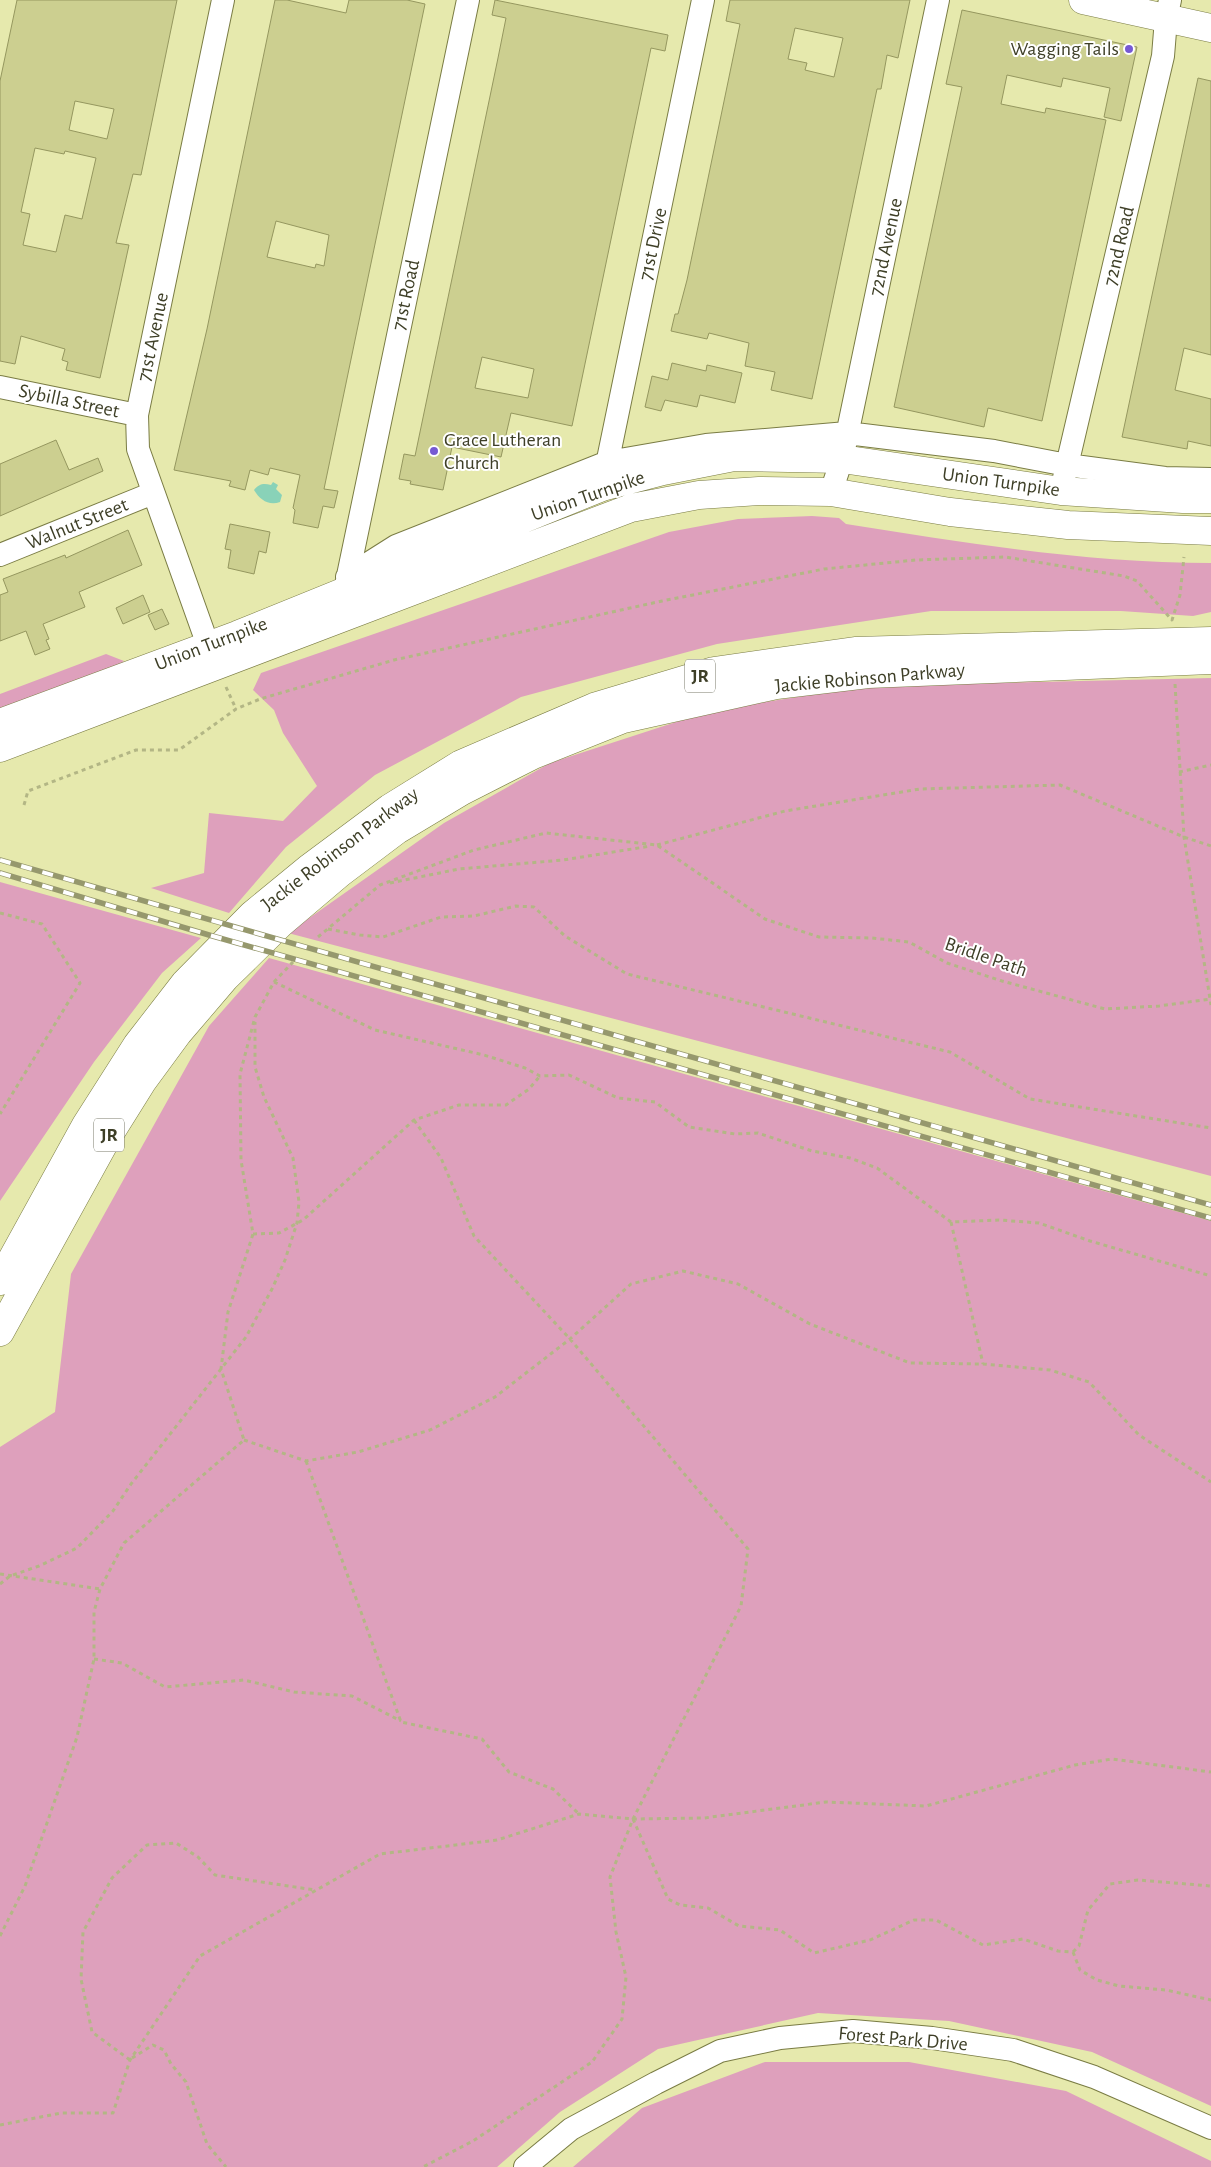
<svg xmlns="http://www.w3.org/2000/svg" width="1211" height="2167" font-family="'Alegreya Sans',sans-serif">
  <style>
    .forest { fill: #dea0bc }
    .water { fill: #89d2b8 }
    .building { fill: #cccf90; stroke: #95975f; fill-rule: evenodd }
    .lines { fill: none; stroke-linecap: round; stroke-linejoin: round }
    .street-casing { stroke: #7a7c44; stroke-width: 24 }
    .secondary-casing { stroke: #7a7c44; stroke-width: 29 }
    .highway-casing { stroke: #7a7c44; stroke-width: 29 }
    .path { stroke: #b3b685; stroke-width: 3; stroke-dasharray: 4 4; stroke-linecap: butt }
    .street { stroke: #fff; stroke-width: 22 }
    .secondary { stroke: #fff; stroke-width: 28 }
    .highway { stroke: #fff; stroke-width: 28 }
    .rail-casing { stroke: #96986d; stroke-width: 5.5 }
    .rail { stroke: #fff; stroke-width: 4; stroke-dasharray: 11; stroke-linecap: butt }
    .poi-dot { fill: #7659d3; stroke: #fff; stroke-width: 2 }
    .labels { text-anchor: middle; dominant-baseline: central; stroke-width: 4; stroke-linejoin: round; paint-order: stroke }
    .shield { fill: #fff; stroke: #787968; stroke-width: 1 }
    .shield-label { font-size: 19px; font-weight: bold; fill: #3e3f27 }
    .poi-label { font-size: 20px; fill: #3e3f27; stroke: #fff; text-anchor: end }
    .street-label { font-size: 20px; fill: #3e3f27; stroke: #fff }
  </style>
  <rect width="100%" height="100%" fill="#e6e9ad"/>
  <!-- forest -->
  <path class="forest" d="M812,516L839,518L846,524C967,543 1088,563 1211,563V612L1193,616L1121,611H931L717,644L521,697L375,775L286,847L229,913L151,888L204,873L209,813L283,821L317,786L283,733L274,710L253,690L261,673L669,532L738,519Z
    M106,654L124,661L111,671L0,714V694Z
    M1211,678V1176L288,933L444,823L550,763L713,710L868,686Z
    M0,882L201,938L162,973L94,1062L0,1201Z
    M269,958L1211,1221V2106L1092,2052L949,2021L818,2013L658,2049L560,2112L497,2167H0V1447L55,1412L71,1274L209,1026Z
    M765,2062H909L1066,2091L1211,2161V2167H573L642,2108Z"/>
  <!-- water -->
  <path class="water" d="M273,482L278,485L276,489L282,495L280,502C269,506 260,500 254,490C259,484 263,483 271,485Z"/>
  <!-- building -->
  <path class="building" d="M17,0H177L141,175L133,174L116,243L129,245L100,378L66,370L68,362L62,360L65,349L21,336L15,364L0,361V81ZM75,101L114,109L107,139L69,130ZM35,148L64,154L65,151L96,158L82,219L65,215L56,252L23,245L30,214L21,212Z
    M275,0H287L346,13L349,0H407L425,4L324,489L338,491L334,508L323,506L318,528L293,523L295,510L293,508L300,475L270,468L268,475L250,470L245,490L229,486L231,481L174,470L207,329ZM276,221L329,235L324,266L316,264L315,268L267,257Z
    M495,0L668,35L665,51L651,48L572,426L511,413L501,457L452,447L443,490L410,484L411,481L399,479L404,454L415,456L498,58L506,18L492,15ZM482,357L534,369L528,398L475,388Z
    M730,0H910L898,58L887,55L881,89H877L812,399L771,390L775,372L745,366L749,343L709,333L707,339L671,331L675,314H678L687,280L740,24L726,21ZM795,28L843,38L834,77L805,70L807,63L788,59Z
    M962,10L1137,47L1121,121L1104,117L1110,88L1063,78L1061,87L1007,75L1001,104L1045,113L1046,108L1106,120L1042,421L988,408L984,427L894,407L962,87L946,84Z
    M1198,78L1211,81V355L1184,348L1175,390L1211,399V446L1188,441L1187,449L1122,437Z
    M672,363L706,371L707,365L742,373L735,403L700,395L697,407L665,400L661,411L645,407L652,376L668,380Z
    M56,440L69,470L98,458L103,471L0,516V464Z
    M230,524L270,532L266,553L259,551L254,574L228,568L231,550L225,549Z
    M128,530L142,565L79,592L85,607L43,624L49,639L46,640L50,649L35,655L26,631L0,641V595L8,592L3,579L65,555L66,558Z
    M143,595L150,612L123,624L116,608Z
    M162,609L169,624L155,630L148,615Z"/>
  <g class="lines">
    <defs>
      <path id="street" d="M0,387L137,415
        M605,474L703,0
        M1064,478L1163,56L1166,19L1170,0
        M831,492L842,459L938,0
        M0,555L153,493
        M347,577L396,546L608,462L706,445L847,433L994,451L1067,465L1165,478L1211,479
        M346,585L468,0
        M214,662L138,449L137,415L223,0
        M525,2167L571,2129L656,2083L720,2051L780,2038L853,2031L932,2038L1013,2050L1094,2077L1211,2128"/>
      <path id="secondary" d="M1083,0L1211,28
        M0,723L237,635L602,487L663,471L734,457L842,459L1061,491L1183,499H1211
        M0,748L631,508L699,495L759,491L831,492L950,512L1068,525L1211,531"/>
      <path id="highway" d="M0,1281L86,1125L137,1045L185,983L252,915L308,869L390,808L461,764L594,707L714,671L855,651L1211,641
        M0,1332L107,1138L142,1082L178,1033L225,978L281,923L340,873L397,830L462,791L533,755L623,719L776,685L868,674L1211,660"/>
    </defs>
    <!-- street casing -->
    <use href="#street" class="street-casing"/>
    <!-- secondary casing -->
    <use href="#secondary" class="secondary-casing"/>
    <!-- highway casing -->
    <use href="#highway" class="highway-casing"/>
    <!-- path -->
    <path class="path" d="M1175,684L1184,837L1211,1005
      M226,687L236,709
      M1179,772L1211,765
      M24,805L28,791L136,750H179L236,709L260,699L394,660L662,601L824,569L916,560L1005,557L1124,576L1137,581L1172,620L1180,595L1184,557
      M657,845L785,811L920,789L1060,785L1184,837L1211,846
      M390,883L459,869L563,860L651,846
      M0,913L42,924L80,983L0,1114
      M328,929L360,935L383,937L441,917L474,916L516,906L534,907L565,936L627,974L950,1052L1030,1099L1211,1128
      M318,937L380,885L474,850L546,833L657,845L765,919L819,937L872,938L909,942L947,963L1002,981L1105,1009L1159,1006L1211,999
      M274,982L375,1030L484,1055L525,1068L540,1076L569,1075L618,1098L655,1102L689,1127L735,1134L758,1133L812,1151L850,1158L877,1168L951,1222L999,1220L1039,1223L1090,1241L1211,1276
      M414,1120L441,1158L474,1236L570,1339L748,1549L741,1606L633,1819L610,1877L616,1932L626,1977L622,2019L592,2062L473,2141L423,2167
      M951,1222L983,1364
      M253,1234L279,1233L303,1220L414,1120L459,1105H506L529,1089L540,1076
      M244,1440L306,1461L358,1452L430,1430L495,1397L570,1339L631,1284L683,1271L738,1284L810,1324L910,1363L983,1364L1050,1370L1089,1382L1139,1435L1211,1482
      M306,1461L401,1722L482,1739L509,1772L553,1789L579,1814
      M0,1574L100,1589
      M0,1584L10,1576L39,1566L77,1548L113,1511L131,1484L246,1337L272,1289L285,1260L297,1223L299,1202L293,1158L264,1097L255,1067V1022
      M94,1659L122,1663L165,1687L244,1680L294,1692L352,1696L401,1721
      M633,1819L668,1899L680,1905L708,1908L739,1926L780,1930L814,1953L870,1940L914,1920H936L983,1945L1023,1939L1058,1951L1073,1952
      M0,1936L25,1886L77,1737L94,1659V1612L100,1589L124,1543L244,1440L221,1369L228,1312L253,1234L241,1160L240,1074L255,1017L274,982L293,962
      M1073,1952L1079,1946L1088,1910L1110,1884L1138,1880L1211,1886
      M1073,1952L1080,1970L1097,1980L1119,1986L1166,1990L1211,2000
      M132,2058L153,2045L164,2050L171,2064L186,2082L207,2144L226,2167
      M130,2060L92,2032L81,1979L83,1932L112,1878L147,1845L176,1843L198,1857L215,1875L315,1890
      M0,2125L61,2113H113L130,2060L200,1956L380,1854L497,1840L579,1814L633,1819L704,1818L826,1802L926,1806L1075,1765L1112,1759L1211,1772"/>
    <!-- street -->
    <use href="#street" class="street"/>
    <!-- secondary -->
    <use href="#secondary" class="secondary"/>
    <!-- highway -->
    <use href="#highway" class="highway"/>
    <defs>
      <path id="rail" d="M0,860L1211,1205
        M0,873L209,935L1211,1218"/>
    </defs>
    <!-- rail casing -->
    <use href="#rail" class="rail-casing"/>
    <!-- rail -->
    <use href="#rail" class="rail"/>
  </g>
  <!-- markers -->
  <g class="poi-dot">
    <circle cx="1129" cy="49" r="5"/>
    <circle cx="434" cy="451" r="5"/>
  </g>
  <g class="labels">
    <!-- shield labels -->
    <g class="shield">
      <rect x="685" y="659.5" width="30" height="33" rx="4"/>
      <rect x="94" y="1118.5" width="30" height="33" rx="4"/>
    </g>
    <g class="shield-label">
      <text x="700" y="676">JR</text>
      <text x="109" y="1135">JR</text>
    </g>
    <!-- poi labels -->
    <g class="poi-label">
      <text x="1119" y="49">Wagging Tails</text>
      <text x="444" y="440" text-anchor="start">Grace Lutheran<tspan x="444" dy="23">Church</tspan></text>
    </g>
    <!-- street labels -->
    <g class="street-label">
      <text transform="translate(653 244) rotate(-78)">71st Drive</text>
      <text transform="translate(1119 246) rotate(-77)">72nd Road</text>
      <text transform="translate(886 247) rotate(-78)">72nd Avenue</text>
      <text transform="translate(406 295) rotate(-78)">71st Road</text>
      <text transform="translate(153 337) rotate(-78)">71st Avenue</text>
      <text transform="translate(69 401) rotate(12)">Sybilla Street</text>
      <text transform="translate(1001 482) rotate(8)">Union Turnpike</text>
      <text transform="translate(588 496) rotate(-19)">Union Turnpike</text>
      <text transform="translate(77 524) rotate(-22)">Walnut Street</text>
      <text transform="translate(211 644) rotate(-21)">Union Turnpike</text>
      <text transform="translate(870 678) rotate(-5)">Jackie Robinson Parkway</text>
      <text transform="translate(340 849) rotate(-37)">Jackie Robinson Parkway</text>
      <text transform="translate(986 957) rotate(19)">Bridle Path</text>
      <text transform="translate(903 2039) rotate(5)">Forest Park Drive</text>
    </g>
  </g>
</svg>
